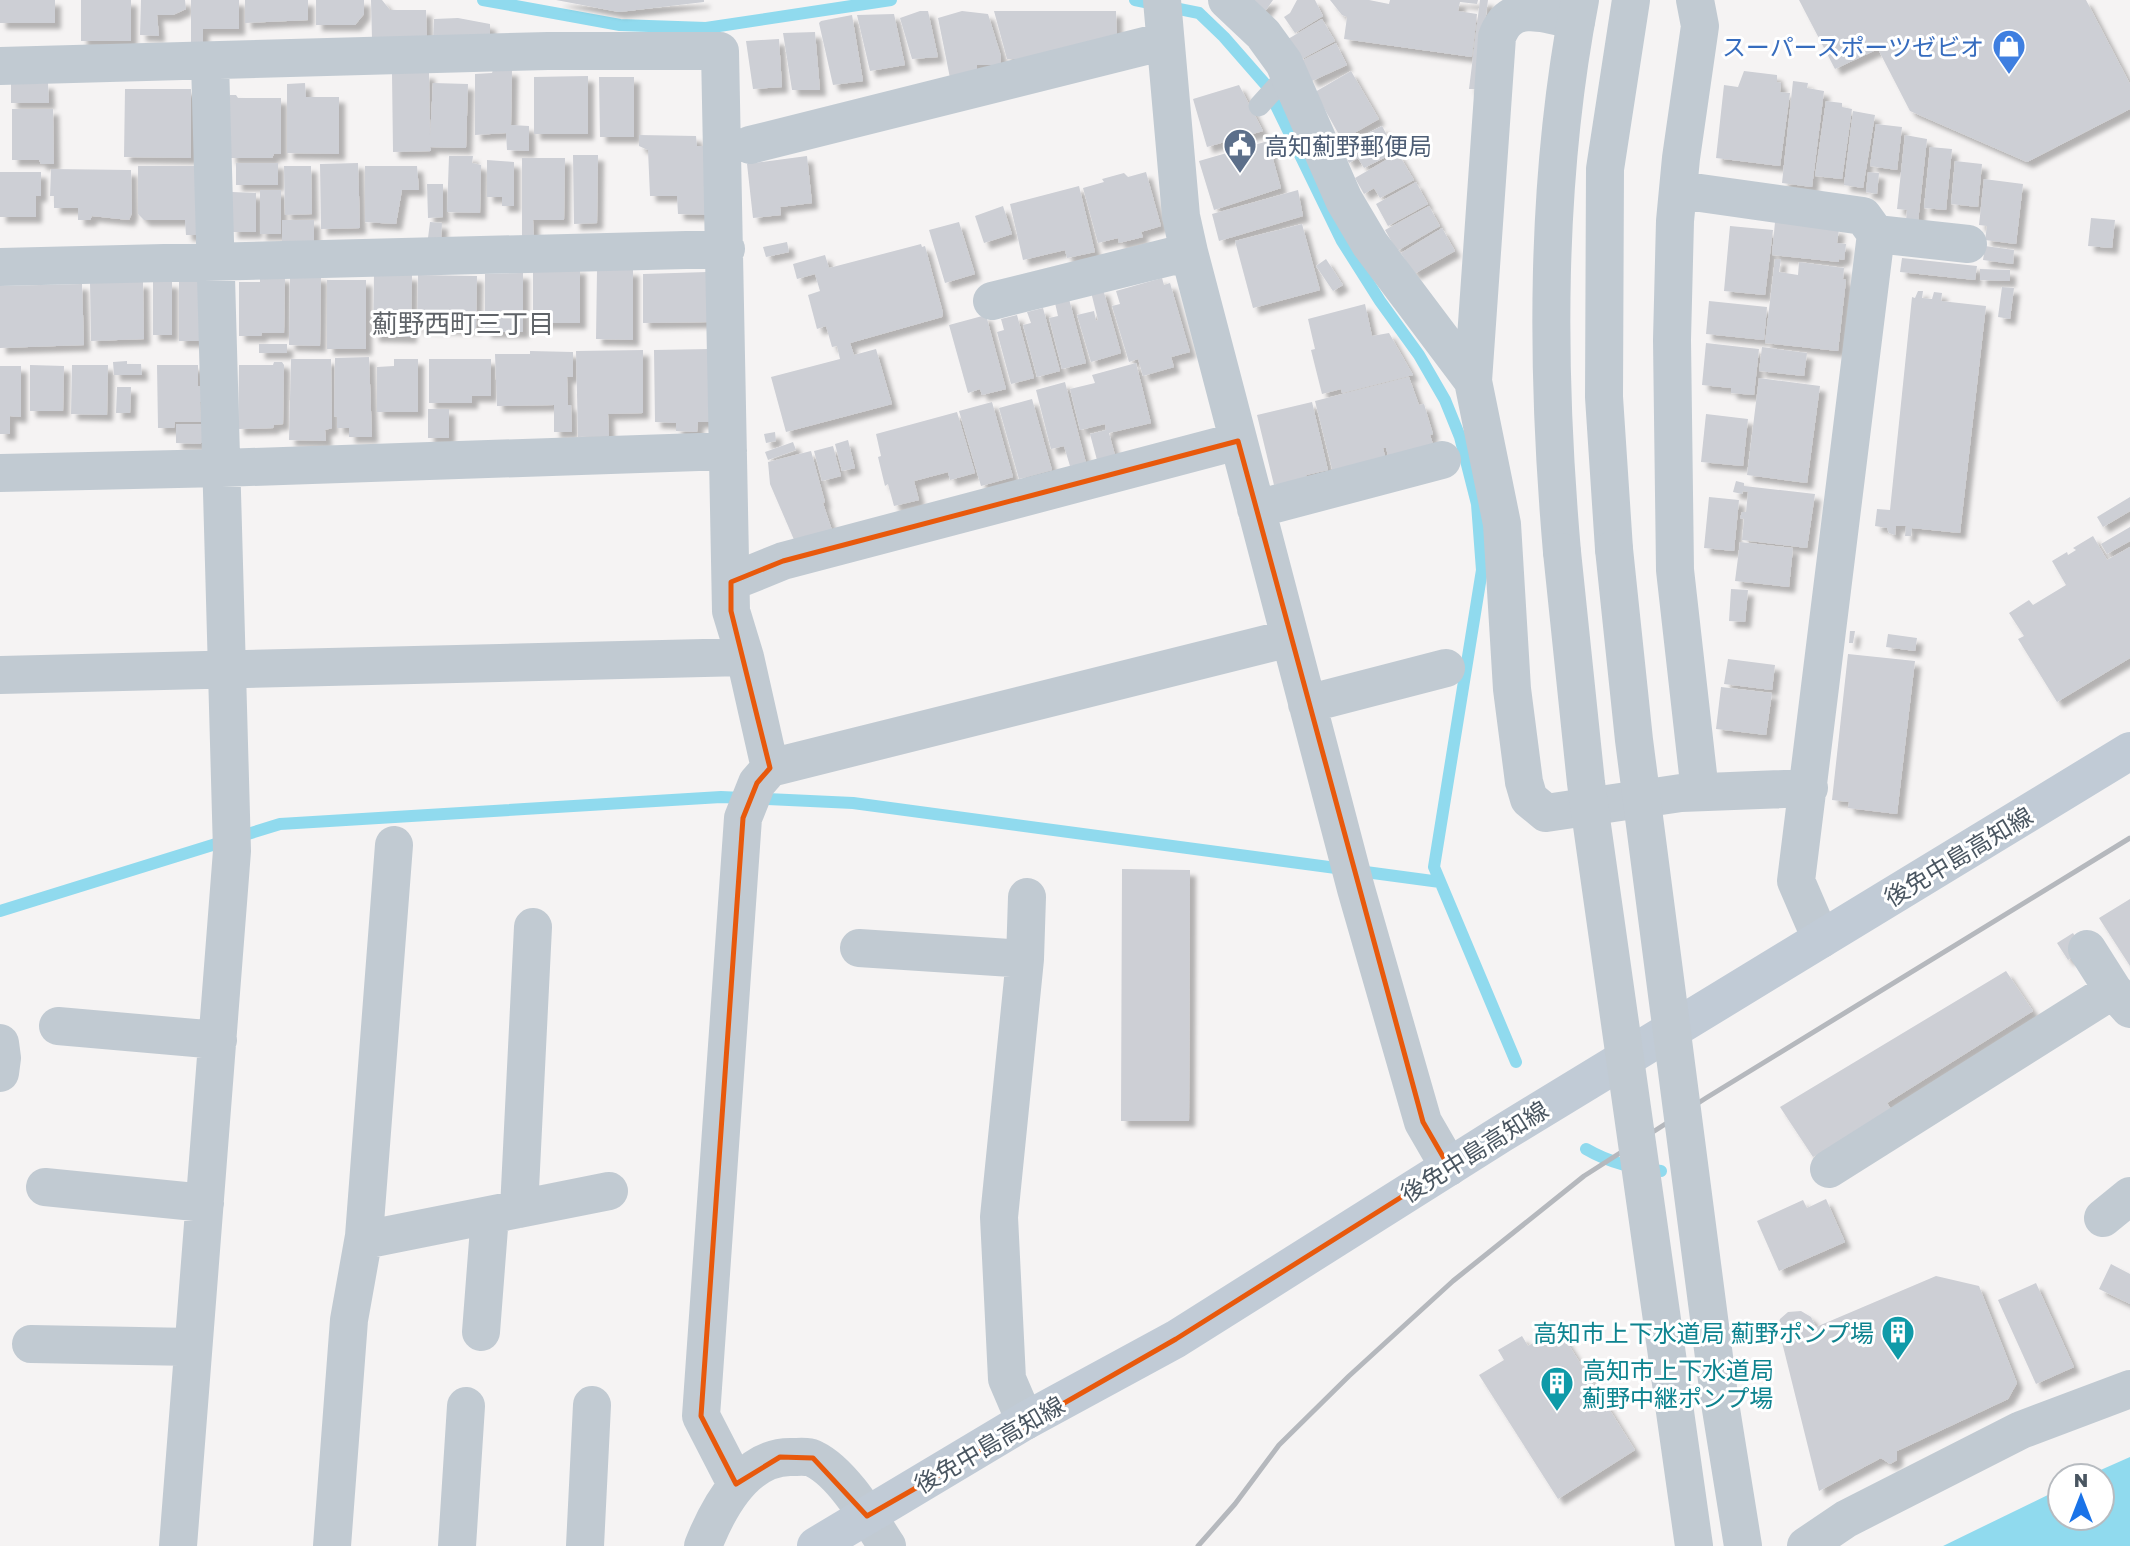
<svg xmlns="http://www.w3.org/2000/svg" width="2130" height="1546" font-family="'Golos Text','Noto Sans JP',sans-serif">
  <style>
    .water { fill: #90daee }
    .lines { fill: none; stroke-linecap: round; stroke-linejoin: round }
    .stream { stroke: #90daee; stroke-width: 12 }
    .building { fill: #cdcfd5; filter: url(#shadow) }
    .service { stroke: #c1cad2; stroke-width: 21 }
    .minor { stroke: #c1cad2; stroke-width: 38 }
    .tertiary { stroke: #c1cad2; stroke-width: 38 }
    .secondary { stroke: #c1cbd6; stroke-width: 38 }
    .rail { stroke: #b5b8bd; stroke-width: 5 }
    .tertiary-bridge { stroke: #c1cad2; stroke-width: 38 }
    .marked { fill: none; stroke: #e8590c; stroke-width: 5; stroke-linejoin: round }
    .labels { text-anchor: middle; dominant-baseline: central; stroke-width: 6; stroke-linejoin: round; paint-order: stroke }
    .shop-label { font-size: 24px; fill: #366cbe; stroke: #fff; text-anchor: end }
    .service-label { font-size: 24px; fill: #4e5e75; stroke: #fff; text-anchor: start }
    .street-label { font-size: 24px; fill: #4a5661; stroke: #fff }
    .culture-label { font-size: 24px; fill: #0d838f; stroke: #fff; text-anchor: end }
    .neighbourhood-label { font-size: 26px; fill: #5f6368; stroke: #fff }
  </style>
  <defs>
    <filter id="shadow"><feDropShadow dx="6" dy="6" stdDeviation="2" flood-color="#0004"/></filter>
  </defs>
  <rect width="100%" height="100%" fill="#f5f3f3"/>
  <!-- water -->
  <path class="water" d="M2130,1457V1546H1943L2060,1489V1518H2102V1476H2087Z"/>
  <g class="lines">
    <!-- stream -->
    <path class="stream" d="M483,0L620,25L706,28L891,0
      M1135,0L1199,13L1224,37L1266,85L1342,241L1380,301L1419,355L1445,400L1460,437L1477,504L1482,570L1434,867L1516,1062
      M0,911L280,824L721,797L853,803L1440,882
      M1586,1149C1610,1163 1633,1168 1661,1171"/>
  </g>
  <!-- building -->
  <path class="building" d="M0,0H55V23H0Z
    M81,0H131V41H81Z
    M141,0H185L186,9L173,15H157L159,36L140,35Z
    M191,0H239V29H203V47H191Z
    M245,0H308V20L245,23Z
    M316,0H364V14L355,25H316Z
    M371,0H382L390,10H426L427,39H372Z
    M556,0H704V2L619,12Z
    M1250,0H1273L1264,13Z
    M1297,0H1315L1323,16L1295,33L1284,17L1290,13Z
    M1330,0H1369L1389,4L1390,0H1478L1477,4L1460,2L1458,11L1477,14L1472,57L1344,39L1347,17L1342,15Z
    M1480,0H1488L1476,89H1469Z
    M1799,0H2086L2130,84V109L2027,162L1910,111L1878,49L1835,69Z
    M920,11H928L938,57L912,59L900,18Z
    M962,11L988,14L1001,56L1000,65H977V73L950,78L938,18Z
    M994,11H1116L1117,37L1018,59H1007Z
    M894,14L905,65L870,71L857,15Z
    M852,15L863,81L833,85L819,23L821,21Z
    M458,18L490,24V40L433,41L434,19Z
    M1322,19L1335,41L1300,60L1288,39Z
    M815,32L820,90H792L783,33Z
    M779,39L782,87L753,89L746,41Z
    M1336,43L1347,65L1312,81L1301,61Z
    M493,70H512L511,125L529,126V151L507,150L506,133L475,135V74L492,73Z
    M1351,71L1379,119L1342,140L1315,92Z
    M1744,71L1777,75V82L1781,83L1780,92L1790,93L1780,166L1716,158L1724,85L1738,87Z
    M392,73H429L430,137L433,83L468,84L466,148L430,147L431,151L393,152Z
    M588,76V134H534V77Z
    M599,77H634V137H600Z
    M1793,81L1808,83L1807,88L1824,91L1812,187L1782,183Z
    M48,83L49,103H11V84Z
    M305,83L306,97H339V154L287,153V84Z
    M1239,85L1263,131L1207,147L1193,99Z
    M125,89H191V158L124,157Z
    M230,95H236L238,98H281V154H274L272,158H230Z
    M1826,101L1842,103V107L1852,109L1842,179L1815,176Z
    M12,109H53L54,164H41L39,160H12Z
    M1853,111L1875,115L1863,188L1844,185Z
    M1876,124L1902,127L1897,170L1870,166Z
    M1382,126L1396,152L1364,168L1358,158L1349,163L1340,147Z
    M639,135L696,136L697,146H706L707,215L678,214L677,196H650L648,150L639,146Z
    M1905,135L1927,139L1918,222L1906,221L1907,210L1897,209Z
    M1268,141L1281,188L1214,210L1199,161Z
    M1930,147L1952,149L1946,210L1924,208Z
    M1398,153L1414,180L1380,198L1374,188L1364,194L1355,178Z
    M573,155H598L597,223L574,224Z
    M449,156H473L472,163L481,165L480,213L447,212Z
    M807,156L812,203L780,207L781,215L753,218L747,164Z
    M522,158H565L564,220H533L534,240H522Z
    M487,160L514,162V206H502V197H487Z
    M1955,161L1982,164L1978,207L1951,204Z
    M236,163H278V185H236Z
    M358,163L360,228L321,229L320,164Z
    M138,166H195L201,235H186L185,220H144L138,214Z
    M284,166H311L312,214L285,215Z
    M365,166H417L419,190H402L396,224L365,222Z
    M51,169L131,170L132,213L129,220L92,216L90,220H78V208H54V196H50Z
    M0,172H41V196H36V217H0Z
    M1146,172L1161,226L1141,232L1143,237L1119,243L1118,238L1098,243L1083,188L1104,182L1102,179L1124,173L1128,177Z
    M1868,172L1879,173L1877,194L1866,192Z
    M1984,179L2023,184L2016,244L1985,240L1987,226L1979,225Z
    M1416,182L1428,204L1388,226L1376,204Z
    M427,184H443V217L428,218Z
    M1079,186L1095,252L1067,258L1065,250L1023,260L1010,204Z
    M260,190H281V234H260Z
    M1298,190L1303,216L1219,241L1212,214Z
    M232,192L256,193V232H232Z
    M1003,206L1012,234L984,243L975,216Z
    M1429,206L1440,226L1397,251L1385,230Z
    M2091,218L2115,220L2112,248L2088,246Z
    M282,220H314V246H282Z
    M430,222L442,223L441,240L428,238Z
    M959,222L975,274L945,283L929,230Z
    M1775,222L1839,229L1837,243L1846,244L1844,260L1839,259V262L1772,255Z
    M1302,224L1320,290L1253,308L1235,241Z
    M1730,226L1773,230L1765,295L1724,291Z
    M1442,228L1455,251L1414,274L1401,253Z
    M787,242L789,252L766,257L763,247Z
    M921,244L922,247L925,246L943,313L942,317L850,343L854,355L876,349L892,404L786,432L771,377L840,359L837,346L832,347L826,326L817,329L808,295L820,291L815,274L797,279L793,264L825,255L829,268Z
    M1985,246L2014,250L2013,264L1983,260Z
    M1902,258L1977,266L1975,280L1900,272Z
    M1326,259L1343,285L1333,291L1316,266Z
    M1775,259H1781L1779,272L1798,275L1799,262L1844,268L1843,279L1846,280L1838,351L1765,343Z
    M533,268H580V323H533Z
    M1980,269L2010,270V281L1980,280Z
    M597,270H633V340L596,339Z
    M707,272L709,322L643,323V274Z
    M523,273V332H485V274Z
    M260,274L285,277L284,333H262L261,336H239V282H260Z
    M374,274L412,275L411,337L373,336Z
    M290,275L321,276L320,346L289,345Z
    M418,275L477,276L476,329L417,328Z
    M1162,278L1164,285L1170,283L1190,352L1171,357L1174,367L1143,376L1138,359L1129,362L1112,306L1120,304L1116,291Z
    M327,280H366V349H327Z
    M90,282H143L144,339L91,341Z
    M153,282H172V335H153Z
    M179,282H202V341H179Z
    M82,284L84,345L0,348V286Z
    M2002,287L2014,288L2010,319L1998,317Z
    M1103,289L1121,353L1091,362L1077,315L1094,311L1096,321L1098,320L1091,292Z
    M1918,291H1923L1922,298L1932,299L1934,292L1942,293L1941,301L1986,306L1960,533L1912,528L1911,536H1905L1906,526H1896L1895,535L1889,533L1887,528L1875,526L1877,509L1890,510L1912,297L1915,298Z
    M1069,299L1086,363L1062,369L1049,318L1058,316L1055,303Z
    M1709,301L1767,307L1764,340L1706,334Z
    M1365,304L1372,336L1389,333L1413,375L1342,393L1341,389L1322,394L1311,350L1315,349L1308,319Z
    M1043,308L1060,371L1037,377L1023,325L1031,323L1027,312Z
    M986,315L1006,389L982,395L980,389L968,393L949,325Z
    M1017,315L1034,378L1011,384L997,332L1004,330L1001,319Z
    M1706,343L1759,349L1754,395L1731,393V388L1702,385Z
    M259,344H287V353H259Z
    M1762,347L1807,353L1804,376L1759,371Z
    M711,349V422H698L697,432L676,431V423L655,422L654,350Z
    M643,350V413L608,414L609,436L578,437L576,351Z
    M530,351L573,352V377H567L568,405H571L572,432H554V405L497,406L495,354H530Z
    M369,357L372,437H349V428H337V417L334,416L335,358Z
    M291,359H331L332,428L325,430L326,441L289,440Z
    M394,359H418V412H377V367L394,366Z
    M429,359H491V396H472V403H429Z
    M127,361V364H141L142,375H114L113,362Z
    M274,362H282L284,365L283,424L274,425L273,428L238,429L239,365H273Z
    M1136,363L1151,423L1109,433L1115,455L1097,460L1090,434L1106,430L1105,424L1080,430L1070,389L1095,383L1092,375Z
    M30,365L64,366L63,411H30Z
    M72,365H108L107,415L71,414Z
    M157,365H198V386H207V402H200L201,422H175L174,428H158Z
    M0,366H21V417L10,416V434H0Z
    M1409,377L1419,405L1424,404L1433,434L1430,435L1433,444L1389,459L1386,448H1383L1386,460L1333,473L1315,401Z
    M1759,378L1820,386L1807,483L1747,475Z
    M1065,382L1086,463L1070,466L1064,446L1051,449L1036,390Z
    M117,387H131L130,413H116Z
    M1032,399L1052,470L1019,479L999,408Z
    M992,402L1013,477L981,486L959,411Z
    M1312,402L1328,470L1306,475L1307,478L1274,485L1257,415Z
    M428,409H449V438H428Z
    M957,412L975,473L950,480L948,472L914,481L919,500L894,506L888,484L885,486L878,457L881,456L876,434Z
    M1706,414L1748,419L1743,466L1701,462Z
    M176,424H205V439L200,444L176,443Z
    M775,432L776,441L766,443L764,434Z
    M848,440L855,468L842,471L835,444Z
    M793,442L796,450L768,460L765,452Z
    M833,446L841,476L822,481L814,451Z
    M811,451L825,502L823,503L832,530L795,542L770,484L768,462Z
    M1736,481L1744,483V486L1815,494L1807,548L1742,540L1744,519L1740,518L1742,512H1746L1748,492L1743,491L1742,494L1733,492Z
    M1709,497L1739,500L1734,551L1704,548Z
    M2130,497V511L2103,527L2097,517Z
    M2130,527V541L2107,554L2101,544Z
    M2093,536L2107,560L2130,547V658L2057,702L2018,639L2024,636L2009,613L2029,600L2033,605L2066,585L2052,561L2067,552L2068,555L2076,550L2073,548Z
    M1740,542L1793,548L1789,587L1735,581Z
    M1731,589L1748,590L1745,622L1729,621Z
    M1850,631H1855L1853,643H1849Z
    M1888,634L1917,638L1915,651L1886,647Z
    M1848,654L1915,661L1897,814L1848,808L1849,802L1832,800Z
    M1728,659L1775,665L1772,690L1724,684Z
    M1721,687L1772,693L1766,735L1716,729Z
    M1122,869L1190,870L1189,1121H1121Z
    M2130,899V966L2099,918Z
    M2073,933L2083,950L2068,960L2057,943Z
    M2006,971L2033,1011L1887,1103L1891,1109L1813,1157L1780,1107Z
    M1826,1199L1845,1242L1779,1271L1757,1221L1803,1200L1807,1208Z
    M2111,1264L2130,1274V1304L2099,1289Z
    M1936,1276L1979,1286L2017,1383L2008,1399L1897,1451V1460L1890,1464L1881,1458L1819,1491L1778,1326L1780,1319L1788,1312L1801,1311L1811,1317L1816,1327Z
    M2036,1283L2074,1367L2036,1384L1998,1300Z
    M1558,1328L1635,1450L1558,1499L1479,1375L1504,1360L1498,1350L1522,1336L1528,1346Z"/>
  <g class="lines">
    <!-- service -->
    <path class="service" d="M1259,106L1289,73"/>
    <!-- minor -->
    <path class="minor" d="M1162,0L1181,216L1189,252L1356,889L1423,1122L1449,1167
      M1227,0L1263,34L1284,63L1344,200L1370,244L1473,381L1502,524L1512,689L1524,782L1529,799L1546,813L1681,793L1809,788
      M1695,0L1700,26L1681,158L1675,221L1672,340L1675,570L1700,792
      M0,66L548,51H720L731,611L745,657L770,768L757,783L743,818L701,1416L736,1484
      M750,145L1165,41
      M1679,190L1863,216L1876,234L1796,881L1821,939
      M1876,234L1968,244
      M0,267L726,249
      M992,301L1189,252
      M1473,381L1497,37C1510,0 1545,13 1576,21
      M0,473L222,468L728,451
      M1256,509L1442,460
      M731,582L783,561L1238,441
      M0,675L745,657
      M1307,704L1446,668
      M770,768L1290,638
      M859,948L1025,959
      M2087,949L2113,990
      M58,1026L218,1040
      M0,1043L2,1058L0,1073
      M1829,1169L2113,990L2130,1009
      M45,1187L205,1203
      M519,1209L533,927
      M2103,1218L2130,1196
      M364,1240L609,1191
      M481,1332L490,1215
      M31,1344L193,1347
      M1025,1421L1007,1379L999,1217L1025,959L1027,897
      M178,1546L232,851L210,62
      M332,1546L349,1320L364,1236L394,845
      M457,1546L466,1406
      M585,1546L592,1405
      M703,1546C718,1508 745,1455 793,1457C799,1457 809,1456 814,1459C843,1473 870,1520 887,1546
      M1806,1546L1846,1519L2021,1430L2130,1389"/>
    <!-- tertiary -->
    <path class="tertiary" d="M1614,549L1604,397L1605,169L1631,0
      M1562,552C1546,368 1545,181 1580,0"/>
    <!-- secondary -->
    <path class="secondary" d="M816,1546L1025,1421L1176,1339L1501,1134L2130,751"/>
    <!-- rail -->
    <path class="rail" d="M1198,1546L1235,1504L1279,1445L1349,1376L1453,1281L1584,1176L1706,1098L2130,838"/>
    <!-- tertiary-bridge -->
    <path class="tertiary-bridge" d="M1614,549L1634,740L1720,1403L1743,1546
      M1562,552L1586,783L1694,1546"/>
  </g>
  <!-- marked area -->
  <path class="marked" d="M1238,441L1423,1122L1449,1167L1176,1339L867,1516L813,1458L780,1457L736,1484L701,1416L743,818L757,783L770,768L731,611V582L783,561Z"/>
  <!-- icons -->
  <defs>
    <symbol id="shop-pin" viewBox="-11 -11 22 30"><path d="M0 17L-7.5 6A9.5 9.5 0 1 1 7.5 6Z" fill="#3f7fe0" stroke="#fff"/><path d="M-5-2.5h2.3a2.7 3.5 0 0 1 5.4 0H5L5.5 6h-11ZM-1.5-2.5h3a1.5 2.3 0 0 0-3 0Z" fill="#fff"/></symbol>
    <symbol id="civic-pin" viewBox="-11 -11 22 30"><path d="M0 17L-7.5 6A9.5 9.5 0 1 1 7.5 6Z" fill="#5c6f8a" stroke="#fff"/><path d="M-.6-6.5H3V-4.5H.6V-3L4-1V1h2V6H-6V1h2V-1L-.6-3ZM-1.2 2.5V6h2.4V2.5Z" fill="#fff"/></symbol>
    <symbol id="building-pin" viewBox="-11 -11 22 30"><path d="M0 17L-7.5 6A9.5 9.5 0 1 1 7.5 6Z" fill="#0f9aa8" stroke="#fff"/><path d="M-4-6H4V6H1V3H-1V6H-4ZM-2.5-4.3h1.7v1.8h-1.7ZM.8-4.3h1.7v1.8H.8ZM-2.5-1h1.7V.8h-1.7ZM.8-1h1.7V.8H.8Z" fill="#fff"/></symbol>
  </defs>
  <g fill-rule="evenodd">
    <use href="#shop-pin" x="1990" y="27" width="38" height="52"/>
    <use href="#civic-pin" x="1221" y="126" width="38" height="52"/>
    <use href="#building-pin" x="1879" y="1313" width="38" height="52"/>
    <use href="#building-pin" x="1538" y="1364" width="38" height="52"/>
  </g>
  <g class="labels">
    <!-- shop labels -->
    <g class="shop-label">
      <text x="1984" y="46">スーパースポーツゼビオ</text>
    </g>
    <!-- service labels -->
    <g class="service-label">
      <text x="1264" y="145">高知薊野郵便局</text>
    </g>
    <!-- street labels -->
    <g class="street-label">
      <text transform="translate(1958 856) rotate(-31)">後免中島高知線</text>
      <text transform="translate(1474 1151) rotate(-32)">後免中島高知線</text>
      <text transform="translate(989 1444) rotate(-30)">後免中島高知線</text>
    </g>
    <!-- culture labels -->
    <g class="culture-label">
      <text x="1874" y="1332">高知市上下水道局 薊野ポンプ場</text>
      <text x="1582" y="1369" text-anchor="start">高知市上下水道局<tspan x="1582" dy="28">薊野中継ポンプ場</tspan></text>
    </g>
    <!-- neighbourhood labels -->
    <g class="neighbourhood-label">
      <text x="463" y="323">薊野西町三丁目</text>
    </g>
  </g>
  <!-- north arrow -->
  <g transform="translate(2081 1497)"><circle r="33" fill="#ffffff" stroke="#b7bbc0" stroke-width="2"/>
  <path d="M0-5L12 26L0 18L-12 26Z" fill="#1a73e8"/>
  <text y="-10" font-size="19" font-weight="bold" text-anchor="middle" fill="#4a5661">N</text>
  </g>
</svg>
